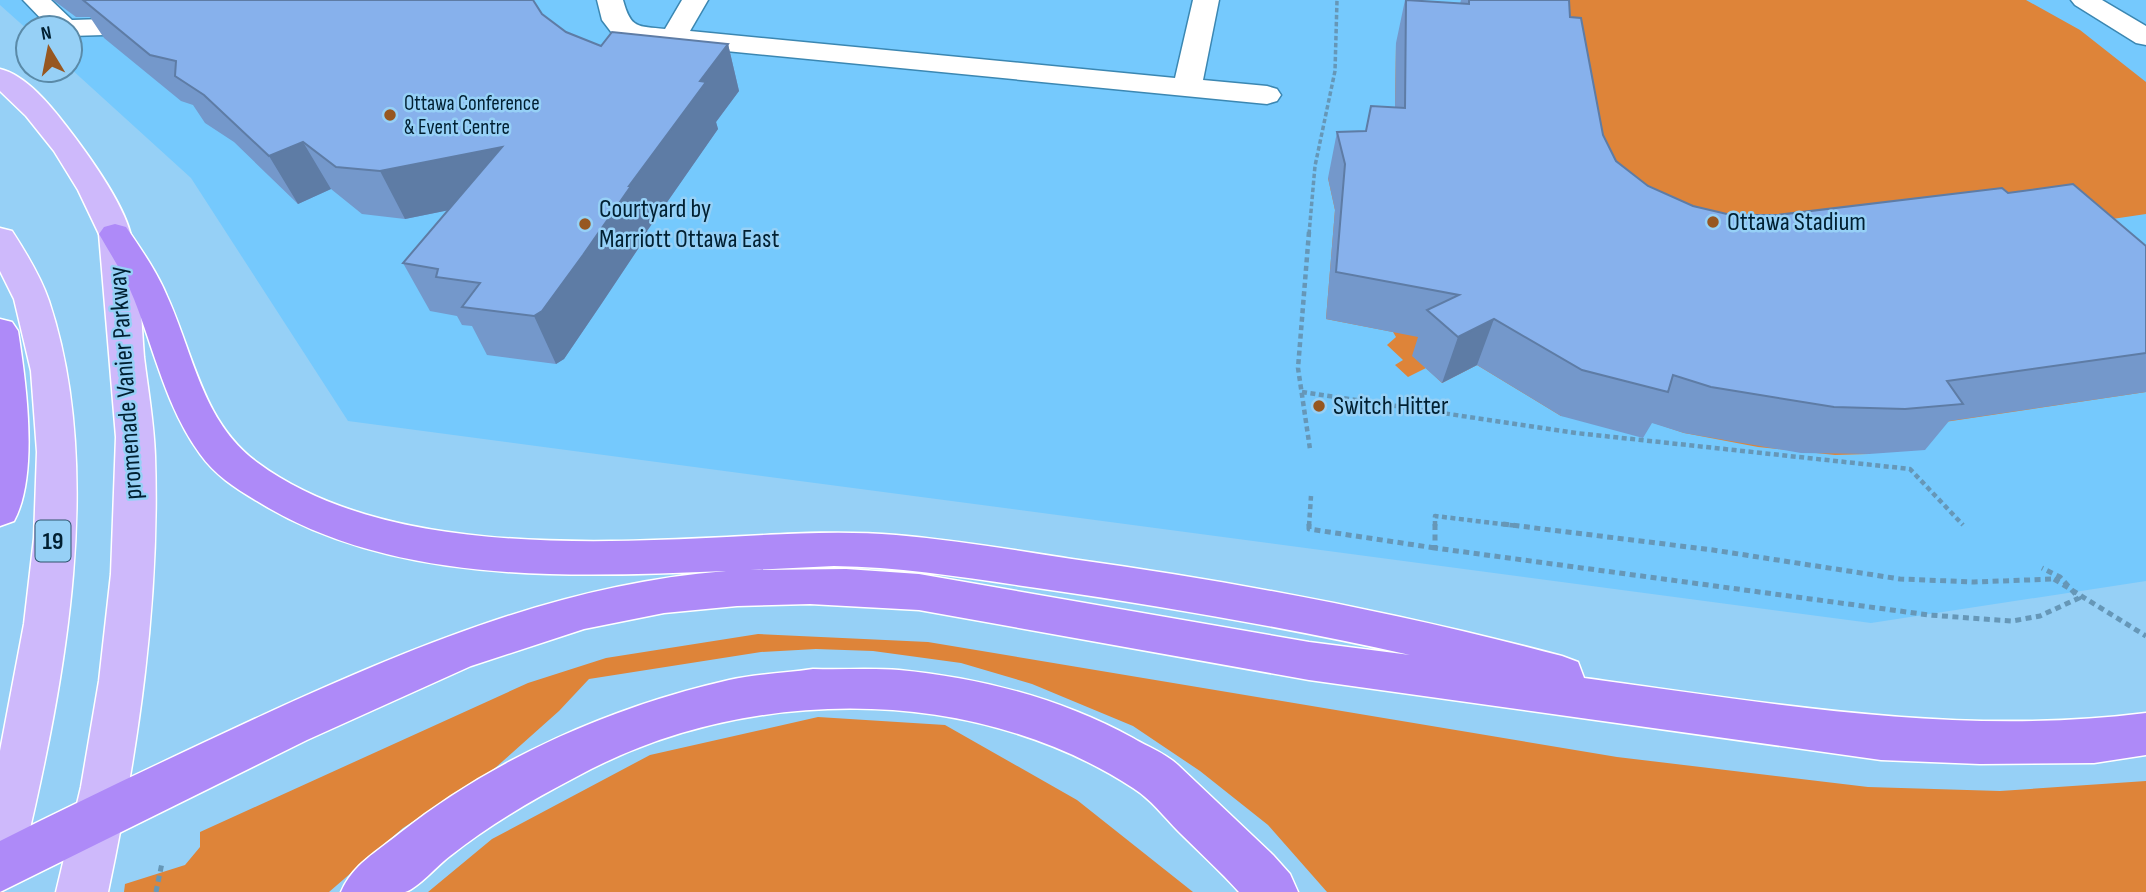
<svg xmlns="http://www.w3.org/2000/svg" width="2146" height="892" font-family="'Sofia Sans Condensed',sans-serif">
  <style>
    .built { fill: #75c9fd }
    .green { fill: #de8439 }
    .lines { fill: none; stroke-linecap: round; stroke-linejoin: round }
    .minor-casing { stroke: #3b87b2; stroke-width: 3 }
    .major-casing { stroke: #fff; stroke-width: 3 }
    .highway-casing { stroke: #fff; stroke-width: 3 }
    .path-far2 { stroke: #6697b7; stroke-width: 3.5; stroke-dasharray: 4.5 2.5; stroke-linecap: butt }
    .path-far1 { stroke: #6697b7; stroke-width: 4.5; stroke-dasharray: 5 3.5; stroke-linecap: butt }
    .path { stroke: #6697b7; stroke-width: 5; stroke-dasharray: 6 4.5; stroke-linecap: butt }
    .minor { fill: #fff; fill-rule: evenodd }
    .major { fill: #ceb9fb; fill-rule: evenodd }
    .highway { fill: #ae8af8; fill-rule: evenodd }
    .path-bridge { stroke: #6697b7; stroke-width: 5; stroke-dasharray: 6 4.5; stroke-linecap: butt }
    .wall { fill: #7498cb }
    .shaded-wall { fill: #5e7ca5 }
    .building { fill: #87b1ec; stroke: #5e7ca5; stroke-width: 2 }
    .poi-dot { fill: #975720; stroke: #96d0f6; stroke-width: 2.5 }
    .labels { text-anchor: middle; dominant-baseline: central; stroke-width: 5; stroke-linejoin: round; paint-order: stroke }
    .far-poi-label { font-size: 21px; fill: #012032; stroke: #96d0f6; text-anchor: start }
    .shield { fill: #96d0f6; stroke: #2e556d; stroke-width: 2 }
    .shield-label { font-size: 24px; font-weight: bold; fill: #012032 }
    .poi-label { font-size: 26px; fill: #012032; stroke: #96d0f6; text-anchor: start }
    .street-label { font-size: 26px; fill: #012032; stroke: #96d0f6 }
  </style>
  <rect width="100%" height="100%" fill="#96d0f6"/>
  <!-- built -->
  <path class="built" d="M0,0H2146V581L1871,623L348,421L191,178L70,68V28L28,30L0,5Z"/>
  <!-- green -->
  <path class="green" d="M1550,0H2026L2080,30L2146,82V214L2038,230L2146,392L1911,427L1869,454L1835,455L1758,447L1684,433L1648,421L1561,416L1477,365L1442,383L1426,368L1408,377L1395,365L1403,360L1387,345L1396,337L1393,332L1326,319L1335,210L1328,178L1394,170L1396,43L1457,49Z
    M758,634L928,642L1617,757L1868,787L2000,791L2146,781V892H1327L1268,825L1200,771L1133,726L1032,684L961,663L873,651L816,649L761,652L589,679L559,711L494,769L403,828L329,892H124L125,884L185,865L200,847V832L528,683L606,658Z
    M818,717L945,725L1077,800L1193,892H428L492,839L650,755Z"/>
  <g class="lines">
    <defs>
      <path id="minor" d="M23,0H51L72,20L104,19L198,0H250L246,5L237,8L104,35L70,36V28H50Z
        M597,0H623C631,29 637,26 665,29L682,0H708L690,31L1175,78L1193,0H1219L1203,80L1267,86L1277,89L1281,95L1277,101L1267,104L645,43L615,37L602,20Z
        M2071,0H2102L2146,26V45L2136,43L2075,5Z"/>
      <path id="major" d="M0,69C26,75 51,106 67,127C87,153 124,204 131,236C140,273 141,318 144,357C148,390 154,423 155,456C160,603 138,750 108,892H56L81,787L99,681L111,574L116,437L99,234L78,190L54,151L26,116L0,91Z
        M0,228L12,231C25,251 41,277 49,301C105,470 65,680 25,850L18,867L0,874V751L24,624L34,538L37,452L31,371L14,299L0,271Z"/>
      <path id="highway" d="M115,224L126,227C141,249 157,272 167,296C194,355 202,422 258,463C380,553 583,544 727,537C784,534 840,530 896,535C955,540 1014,550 1072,559C1238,582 1400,613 1562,656L1578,662L1584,678C1770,703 1958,737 2146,713V755L2094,763L1980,764L1881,760L1309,680L919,610L810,604L737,606L664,613L584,629L471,666L307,740L0,892V841C87,797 175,756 263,715C412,647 561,584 726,571C572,577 393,586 257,501C235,488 215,475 200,454C166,407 155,352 134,299C125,276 111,255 99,234L104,227ZM834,566C905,567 974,579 1044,589C1167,607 1289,628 1410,655L1309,642L919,574L846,569L750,570Z
        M0,319L12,322L18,331C26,382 39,475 14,521L0,526Z
        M813,669C842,670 871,668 899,670C981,678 1060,698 1133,738C1148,747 1165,753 1178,765L1273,855L1290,874L1298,892H1239C1220,871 1199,852 1179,832C1164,817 1151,799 1133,788C972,683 743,685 576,777C532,800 489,825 450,856C439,864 417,889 405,892C389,892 359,892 341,892C353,864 377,852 400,833C495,758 611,707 729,680C757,674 786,673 813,669Z"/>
    </defs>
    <!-- minor casing -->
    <use href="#minor" class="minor-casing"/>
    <!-- major casing -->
    <use href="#major" class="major-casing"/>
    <!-- highway casing -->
    <use href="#highway" class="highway-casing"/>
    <!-- path-far2 -->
    <path class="path-far2" d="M1309,234L1315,166L1335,71L1337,0"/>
    <!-- path-far1 -->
    <path class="path-far1" d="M1309,232L1298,368L1310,449
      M1302,392L1576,433L1910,469L1963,525
      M1309,526L1311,496
      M1435,526V516L1518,526"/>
    <!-- path -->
    <path class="path" d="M1309,524V529L1435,548
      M1435,524V548L1929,615L2012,621L2040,616L2079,598L2060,577L2042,568
      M1503,524L1713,550L1900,579L1974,582L2054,579
      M156,892L162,863"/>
    <!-- minor -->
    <use href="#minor" class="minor"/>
    <!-- major -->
    <use href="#major" class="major"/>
    <!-- highway -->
    <use href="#highway" class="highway"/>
    <!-- path-bridge -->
    <path class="path-bridge" d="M2054,579L2146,636"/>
  </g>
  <!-- wall -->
  <path class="wall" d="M53,0H533L542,14L566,32L601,46L728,44L739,91L716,122L718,129L647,231L648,234L602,303L564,359L556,364L487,355L472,326L462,325L457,316L430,311L403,263L449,210L405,219L362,214L331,189L298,204L234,142L205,123L193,105L181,101L104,38L90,17H76Z
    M1405,0L1460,4L1461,0H1569L1570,17L1603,135L1616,161L1648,186L1693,206L1731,215H1777L2008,193L2146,246V392L1949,421L1925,450L1869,454L1801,453L1684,433L1652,423L1643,438L1561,416L1477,365L1442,383L1412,356L1418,337L1326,319L1335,210L1328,178L1337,132L1366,131L1395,107L1396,43Z"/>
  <!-- shaded-wall -->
  <path class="shaded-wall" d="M728,44L739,91L716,122L718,129L647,231L648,234L602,303L564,359L556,364L534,316L700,81Z
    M303,142L331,189L298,204L269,156Z
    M502,147L523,195L405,219L380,171Z
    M1494,319L1477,365L1442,383L1458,337Z"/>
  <!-- building -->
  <path class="building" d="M83,0H533L542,14L566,32L601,46L612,32L728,44L700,81L706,82L629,186H631L583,255L542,311L534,316L462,307L480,283L436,277L438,269L403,263L502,147L380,171L336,167L303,142L269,156L204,95L175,76L176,61L150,55Z
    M1406,0L1469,4V0H1569L1570,17L1581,18L1603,135L1616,161L1648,186L1693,206L1731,215H1777L2002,188L2008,193L2073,184L2146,246V353L1947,381L1963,404L1905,409L1834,407L1711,387L1673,375L1668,392L1582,370L1494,319L1458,337L1427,310L1459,295L1336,272L1345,164L1337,132L1366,131L1371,106L1405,108Z"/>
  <!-- markers -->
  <g class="poi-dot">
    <circle cx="390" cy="115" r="7"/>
    <circle cx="1713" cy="222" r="7"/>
    <circle cx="585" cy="224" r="7"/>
    <circle cx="1319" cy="406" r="7"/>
  </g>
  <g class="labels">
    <!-- far-poi labels -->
    <g class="far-poi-label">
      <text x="404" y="103">Ottawa Conference<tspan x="404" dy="24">&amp; Event Centre</tspan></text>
    </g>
    <!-- shield labels -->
    <rect class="shield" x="35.5" y="520.5" width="35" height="41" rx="5"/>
    <g class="shield-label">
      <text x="53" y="541">19</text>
    </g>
    <!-- poi labels -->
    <g class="poi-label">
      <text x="599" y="209">Courtyard by<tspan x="599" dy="30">Marriott Ottawa East</tspan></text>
      <text x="1727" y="222">Ottawa Stadium</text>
      <text x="1333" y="406">Switch Hitter</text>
    </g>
    <!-- street labels -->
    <g class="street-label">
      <text transform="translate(126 383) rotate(-94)">promenade Vanier Parkway</text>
    </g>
  </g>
  <!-- north arrow -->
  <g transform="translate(49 49) rotate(350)"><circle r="33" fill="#96d0f6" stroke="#5a8aa8" stroke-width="2"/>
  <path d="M0-5L12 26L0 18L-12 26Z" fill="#975720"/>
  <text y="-10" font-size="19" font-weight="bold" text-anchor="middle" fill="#012032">N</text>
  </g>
</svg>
